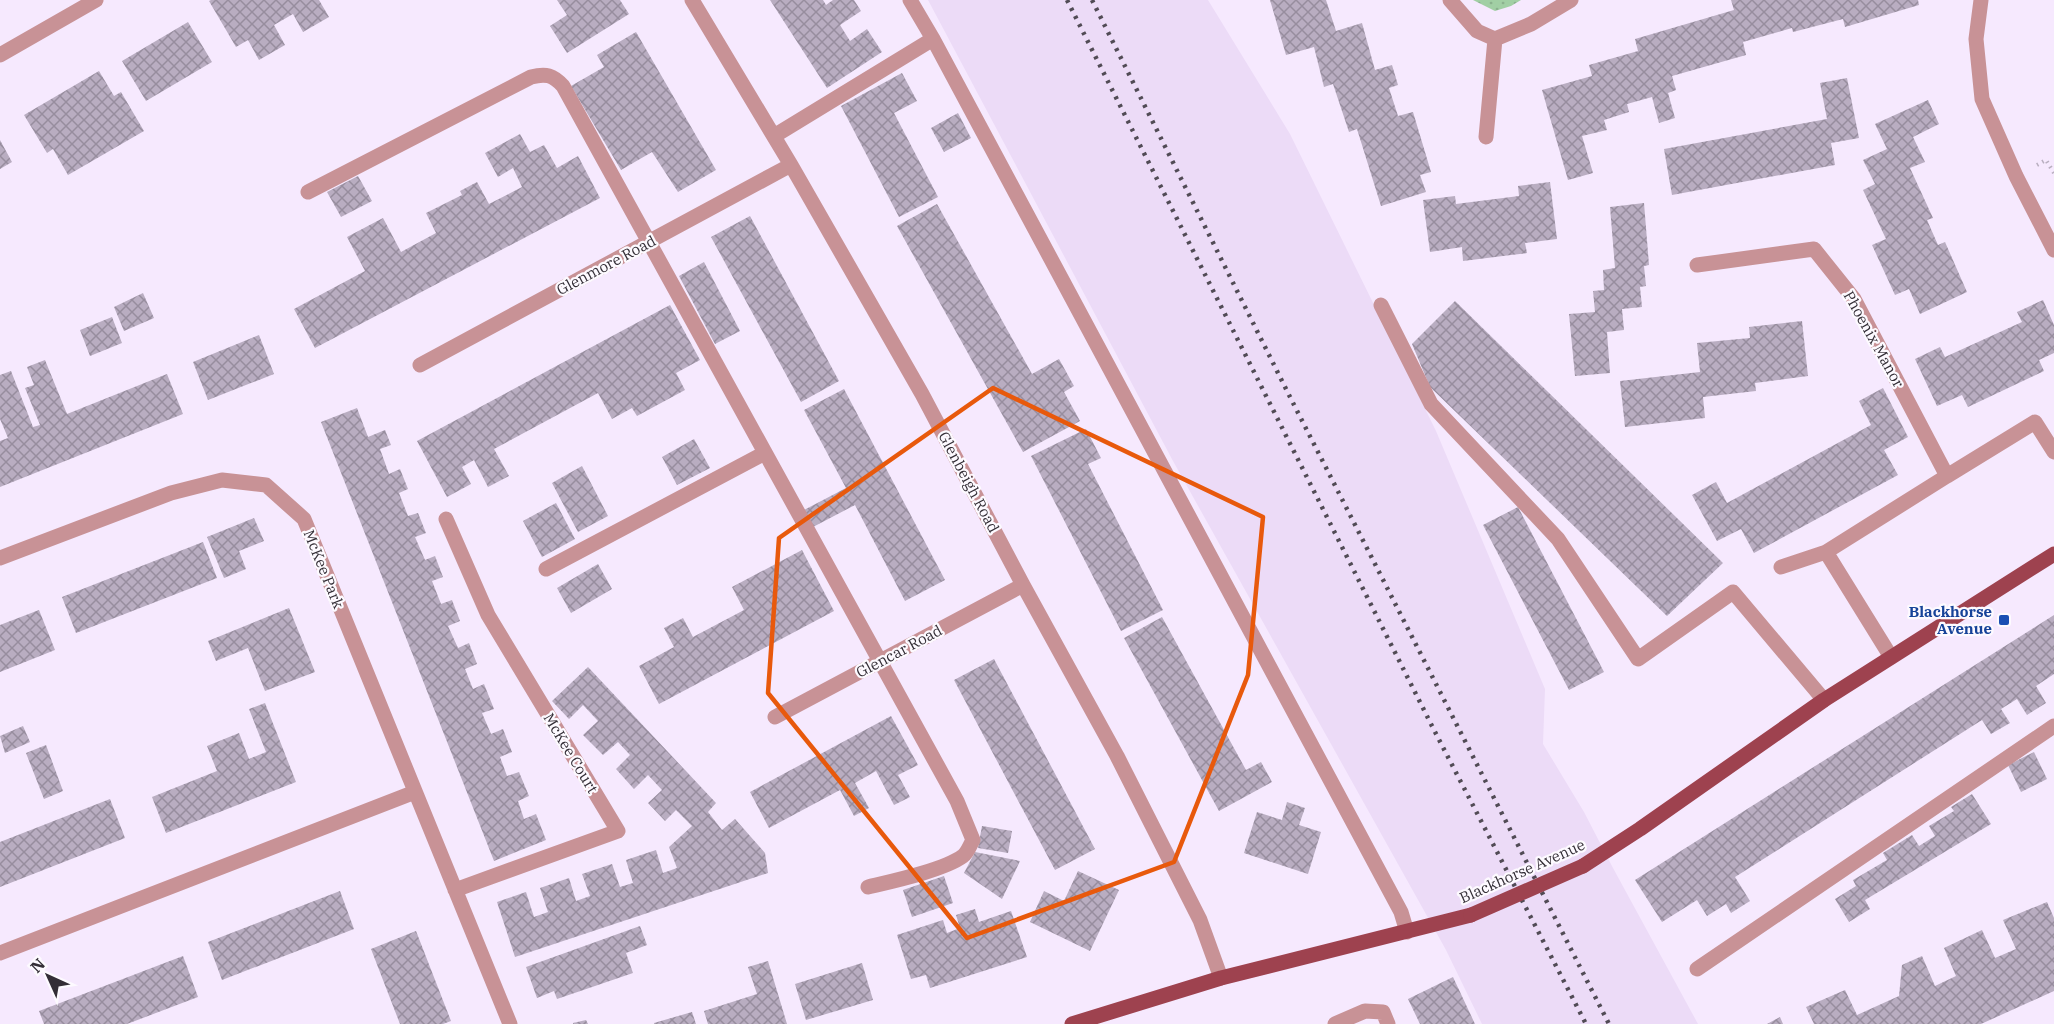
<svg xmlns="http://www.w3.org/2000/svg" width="2054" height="1024" font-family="'IBM Plex Serif',serif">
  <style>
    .built { fill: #ecdbf7 }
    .grass { fill: url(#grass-dots) }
    .building { fill: url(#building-cross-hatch) }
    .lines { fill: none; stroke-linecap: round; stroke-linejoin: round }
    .path { stroke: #b9afc0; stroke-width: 4; stroke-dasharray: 1.5 4.5; stroke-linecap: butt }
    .minor { stroke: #c89296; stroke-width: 15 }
    .major { stroke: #9e424f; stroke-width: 15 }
    .rail { stroke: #514b55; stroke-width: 4.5; stroke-dasharray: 3 6; stroke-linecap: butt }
    .major-bridge { stroke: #9e424f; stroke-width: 15 }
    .marked { fill: none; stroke: #e8590c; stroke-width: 4.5; stroke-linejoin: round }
    .transit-dot { fill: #1a4fb4; stroke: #fdfaff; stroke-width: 2 }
    .labels { text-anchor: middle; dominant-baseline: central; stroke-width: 4.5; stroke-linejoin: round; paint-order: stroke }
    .street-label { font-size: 15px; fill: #332e36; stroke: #fdfaff }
    .transit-label { font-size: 15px; font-weight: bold; fill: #164399; stroke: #fdfaff; text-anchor: end }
  </style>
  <defs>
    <pattern id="grass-dots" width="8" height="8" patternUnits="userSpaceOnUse" patternTransform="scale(1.5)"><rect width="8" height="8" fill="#a1cfa4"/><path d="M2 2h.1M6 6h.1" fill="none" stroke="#8bb28e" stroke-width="1.8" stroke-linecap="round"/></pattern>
    <pattern id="building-cross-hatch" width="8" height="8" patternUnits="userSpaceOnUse" patternTransform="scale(1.5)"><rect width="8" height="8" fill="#b9adc1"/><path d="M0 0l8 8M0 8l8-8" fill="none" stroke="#978d9e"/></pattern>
  </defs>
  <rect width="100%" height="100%" fill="#f6e9fe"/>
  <!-- built -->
  <path class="built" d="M928,0H1208L1290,134L1436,431L1545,689L1543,744L1584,812L1613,868L1698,1024H1482L1446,950L1173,461Z"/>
  <!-- grass -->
  <path class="grass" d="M1473,0H1521L1511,6L1495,11Z"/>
  <!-- building -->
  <path class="building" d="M211,0H319L329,17L303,32L293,14L274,25L285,45L259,60L248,40L236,47L209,1Z
    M557,0H620L629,14L567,53L550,26L567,15Z
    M770,0H823L826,5L833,0H854L861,11L840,25L850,41L867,29L882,52L827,88Z
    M1270,0H1326L1336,31L1362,23L1375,70L1392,65L1398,85L1389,88L1398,116L1413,112L1431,172L1420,175L1426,192L1381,206L1357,129L1349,132L1333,84L1324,87L1314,47L1286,55Z
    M1731,0H1918L1919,5L1845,27L1843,19L1793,32L1792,28L1743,42L1746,55L1672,76L1676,90L1668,93L1675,118L1659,123L1652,97L1627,104L1629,112L1604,120L1607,130L1582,136L1593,173L1568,180L1542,90L1592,76L1589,65L1638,51L1635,39L1734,10Z
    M188,22L212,62L146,101L122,61Z
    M636,32L716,170L678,192L652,152L621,170L571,86L604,67L597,55Z
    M99,71L114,96L121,92L144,131L68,175L53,149L47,153L24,115Z
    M902,73L917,101L894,113L938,197L899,217L841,106Z
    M1847,78L1859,138L1831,143L1835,165L1672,195L1664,149L1827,119L1820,83Z
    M1928,100L1939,124L1913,137L1925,162L1910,168L1933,218L1927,220L1938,245L1945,242L1967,292L1920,314L1909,289L1895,295L1872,245L1886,239L1863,190L1875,184L1863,160L1887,149L1875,124Z
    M958,113L971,138L944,152L931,128Z
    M520,134L530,152L544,145L557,168L578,156L600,198L315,348L294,309L365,271L347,237L383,218L401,252L436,233L426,213L462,195L460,191L477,182L489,204L522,187L513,168L498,177L485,153Z
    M0,140L12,162L0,169Z
    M358,176L372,201L341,217L327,192Z
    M1550,182L1557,239L1525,243L1527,253L1463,261L1462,247L1430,252L1423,200L1455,196L1456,204L1519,196L1518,186Z
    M1644,203L1649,265L1644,266L1646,286L1640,287L1642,307L1622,309L1624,330L1607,332L1610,373L1575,376L1569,314L1595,312L1593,291L1604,290L1603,270L1615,268L1610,207Z
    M937,204L1032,374L1059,359L1074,386L1064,392L1080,421L1023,452L897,226Z
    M750,216L839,381L801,402L711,237Z
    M704,262L740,331L715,344L679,276Z
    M143,293L154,318L124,331L114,307Z
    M2043,300L2054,325V353L2039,360L2044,371L1968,407L1962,395L1937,406L1915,359L1940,347L1945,357L2022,322L2017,312Z
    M1455,301L1723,563L1667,616L1430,387L1412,344Z
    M670,305L700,360L676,373L685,390L637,416L632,408L612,419L598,393L494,449L509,476L488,487L474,460L462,467L471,484L447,497L417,441Z
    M112,317L122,343L90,356L80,330Z
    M1802,321L1808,376L1755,383L1756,391L1703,397L1705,418L1625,427L1620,381L1700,372L1697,343L1750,338L1749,327Z
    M259,335L274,374L208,400L193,362Z
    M45,360L67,414L167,374L183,414L0,487V441L8,438L0,419V375L11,371L33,427L40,425L25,388L34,385L27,367Z
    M1883,388L1908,437L1884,450L1898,475L1754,553L1741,529L1717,541L1692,495L1716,482L1727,503L1871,425L1859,401Z
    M844,389L945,580L905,601L855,505L813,527L804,510L846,488L804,410Z
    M357,408L368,437L385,430L391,445L380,449L389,474L400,469L408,489L399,493L408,516L418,513L426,533L415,537L425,560L435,556L443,577L432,581L441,604L452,600L460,621L448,626L458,648L469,643L477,664L465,669L473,689L484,684L494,709L482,713L491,734L503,729L512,752L500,757L507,776L519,772L529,796L518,801L524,819L536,814L546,840L494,861L321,422Z
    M1086,429L1101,458L1088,464L1163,610L1121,631L1031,456Z
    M694,439L710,468L677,485L662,457Z
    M582,466L608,516L578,532L552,483Z
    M556,503L575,539L542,557L523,521Z
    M1518,507L1604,672L1569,690L1483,525Z
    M254,518L264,541L239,551L246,569L224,578L207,537Z
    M203,542L217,578L76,633L62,597Z
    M802,550L834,611L659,704L639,666L674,647L664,628L683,618L693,637L744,610L732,587Z
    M598,564L612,589L571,613L557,588Z
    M289,608L315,672L265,691L248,648L216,661L208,641Z
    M39,610L55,650L0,672V625Z
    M2054,615V674L2036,686L2046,703L2027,715L2017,699L2001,709L2010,723L1991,734L1982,720L1735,877L1750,901L1731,913L1726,904L1707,916L1697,900L1662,922L1635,880Z
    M1162,617L1246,770L1261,762L1272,782L1219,811L1124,638Z
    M994,659L1095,849L1055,870L954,680Z
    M588,667L716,803L708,812L722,830L735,819L765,853L768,873L515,957L497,902L526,892L534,917L548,912L540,888L569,878L576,901L590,896L582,874L612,864L620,887L633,883L626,860L656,850L663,873L677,868L669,847L692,826L676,810L665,821L648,803L662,790L648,775L634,789L616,769L630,755L618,742L603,755L583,735L598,721L583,705L569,719L552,701Z
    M265,703L296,782L166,833L152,797L217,771L207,746L239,733L249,759L266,752L249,709Z
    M891,716L918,765L898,775L910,797L894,805L876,771L855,783L869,808L854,816L840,790L769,828L750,792Z
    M23,726L30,742L5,753L0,736Z
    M46,745L63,791L44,799L26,753Z
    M2034,752L2047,779L2021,792L2008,765Z
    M1972,794L1991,824L1865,900L1870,909L1849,922L1835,899L1856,886L1853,880L1887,860L1883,853L1912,835L1919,846L1935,836L1929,826L1954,811L1951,807Z
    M110,799L125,838L0,887V842Z
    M1287,802L1305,808L1299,825L1321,832L1308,874L1244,853L1257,812L1282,820Z
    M982,826L1012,831L1008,853L978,848Z
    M975,852L1020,861L1002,899L964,873Z
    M1078,871L1119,890L1090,951L1030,922L1044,891L1064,901Z
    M944,876L953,903L912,917L903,890Z
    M340,891L354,929L222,980L208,942Z
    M2047,902L2054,918V991L1981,1024H1814L1806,1007L1845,990L1857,1015L1899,996L1902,965L1922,956L1935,986L1956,976L1944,948L1982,930L1995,958L2016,949L2003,920Z
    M975,909L979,922L1011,911L1027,957L930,988L926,975L911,979L897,935L943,920L947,933L960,928L956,915Z
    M640,926L647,945L626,953L633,973L557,999L554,991L537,998L526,967Z
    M416,931L451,1021L443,1024H400L371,949Z
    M183,956L198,997L127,1024H44L39,1011Z
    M768,961L787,1024H708L704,1011L757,994L748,967Z
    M862,963L873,1000L806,1020L795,984Z
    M1453,977L1475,1024H1420L1408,999Z
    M692,1012L696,1024H654V1023Z
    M1780,1017L1783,1024H1767Z
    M586,1020L588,1024H573V1023Z"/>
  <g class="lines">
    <!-- path -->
    <path class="path" d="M2037,165L2046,160L2054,173"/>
    <!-- minor -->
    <path class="minor" d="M692,0L791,165L922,394L1023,585L1117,756L1200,920L1221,978
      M910,0L933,39L1401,912L1407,932
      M1450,0L1477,31L1495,39L1531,24L1571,0
      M1981,0L1976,39L1982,99L2016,176L2054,250
      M0,55L96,0
      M774,136L933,39
      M1486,137L1495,39
      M308,192L531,77C546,73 553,75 563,86L957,801L973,840C970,845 968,852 963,856C944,870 893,881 868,887
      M1697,265L1814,249L1854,299L1947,476L1826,552L1781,567
      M1381,305L1431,404L1558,539L1638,659L1733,592L1824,700
      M420,365L791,165
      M1947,476L2035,422L2054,452
      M446,519L488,615L618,831L455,890
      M1826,552L1891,657
      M0,558L171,493L222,480L266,485L304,519L510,1024
      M546,569L765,453
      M775,717L1023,585
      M0,953L415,792
      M1697,969L2054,726
      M1335,1024L1365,1011L1383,1012L1388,1024"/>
    <!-- major -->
    <path class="major" d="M1583,866L1640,829L1824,700L2054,554
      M1072,1024L1221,978L1471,915"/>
    <!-- rail -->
    <path class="rail" d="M1067,0L1433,728L1586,1024
      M1092,0L1289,395L1609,1024"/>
    <!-- major-bridge -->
    <path class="major-bridge" d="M1471,915L1583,866"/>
  </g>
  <!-- marked area -->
  <path class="marked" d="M993,388L1263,517L1248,675L1174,862L967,938L768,693L779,538Z"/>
  <!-- markers -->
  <rect class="transit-dot" x="1998" y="614" width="12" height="12" rx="3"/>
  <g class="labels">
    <!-- street labels -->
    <g class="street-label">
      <text transform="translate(606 265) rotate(-28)">Glenmore Road</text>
      <text transform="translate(1874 339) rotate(61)">Phoenix Manor</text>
      <text transform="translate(969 482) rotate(62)">Glenbeigh Road</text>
      <text transform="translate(324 569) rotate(68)">McKee Park</text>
      <text transform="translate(899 651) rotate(-28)">Glencar Road</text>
      <text transform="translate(571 753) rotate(59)">McKee Court</text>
      <text transform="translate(1522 871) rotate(-24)">Blackhorse Avenue</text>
    </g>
    <!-- transit labels -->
    <g class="transit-label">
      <text x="1992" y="611">Blackhorse<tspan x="1992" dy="17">Avenue</tspan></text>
    </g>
  </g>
  <!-- north arrow -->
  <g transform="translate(48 976) rotate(315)" stroke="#fdfaff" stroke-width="4.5" paint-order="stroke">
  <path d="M0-4.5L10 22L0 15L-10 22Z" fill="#332e36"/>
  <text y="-9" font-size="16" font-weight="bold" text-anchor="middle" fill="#332e36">N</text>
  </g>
</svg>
